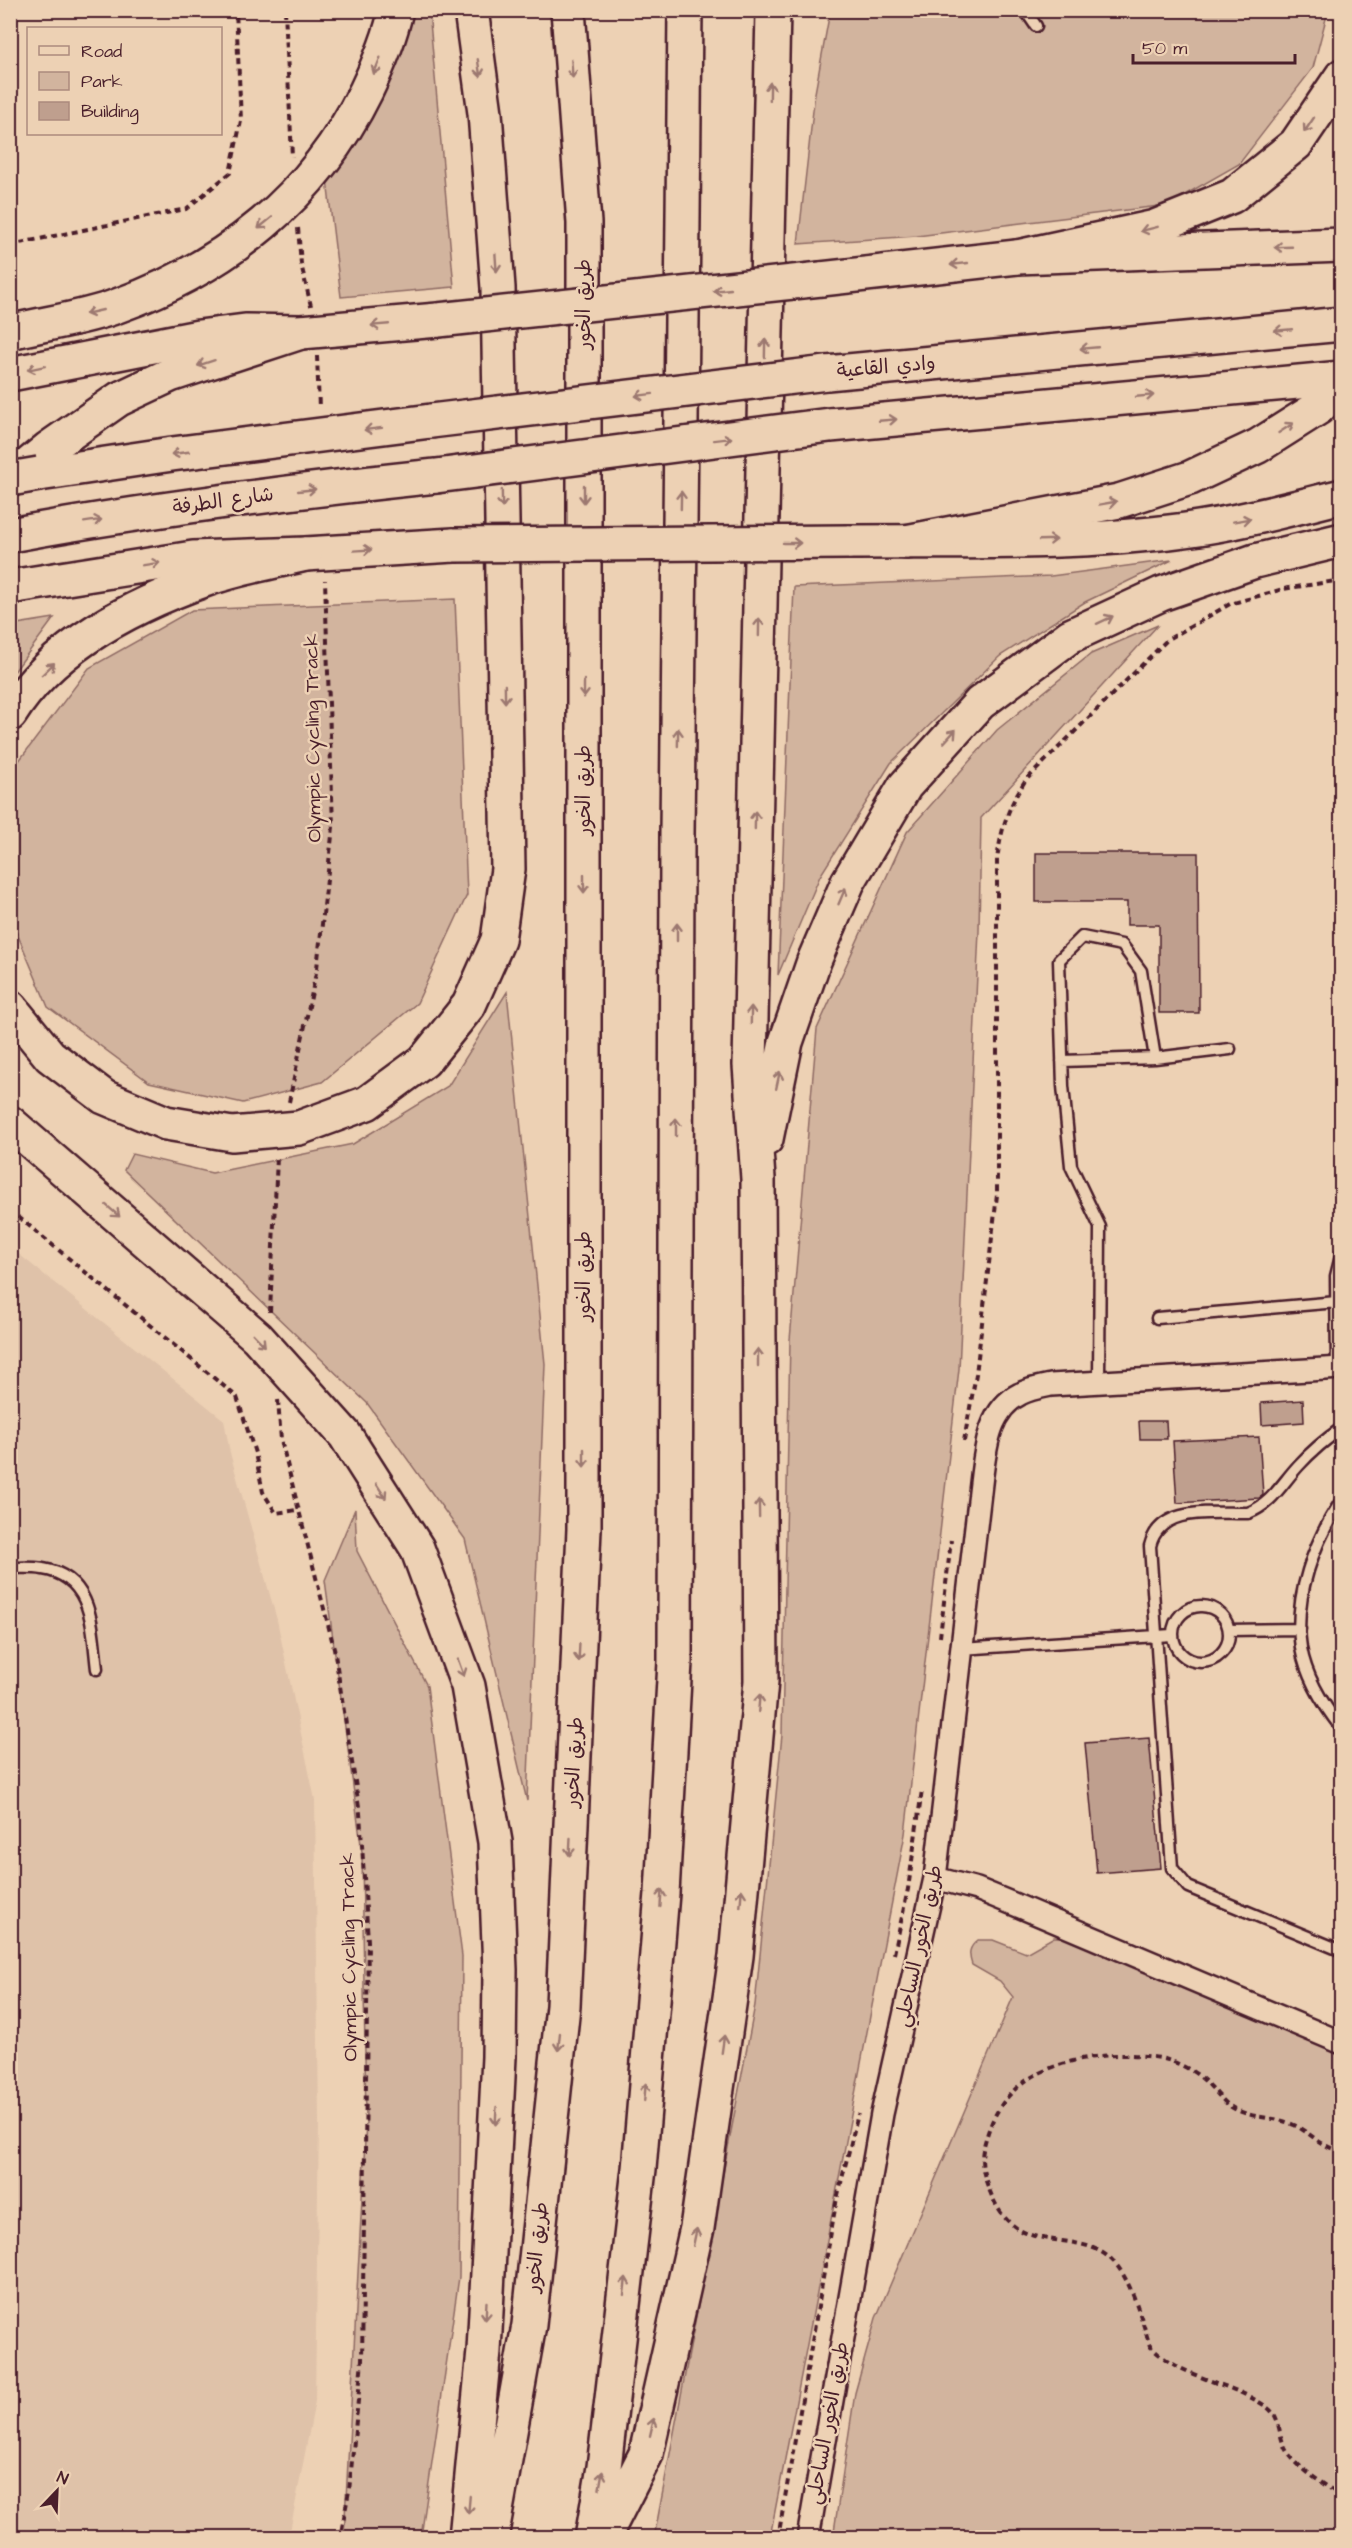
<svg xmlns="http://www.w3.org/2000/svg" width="1352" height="2548" font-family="'Architects Daughter','Playpen Sans Arabic',sans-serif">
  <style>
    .built { fill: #dfc2a9 }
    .green { fill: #d2b49e; stroke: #8e6a64; stroke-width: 1.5 }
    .building { fill: #bf9f8e; stroke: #4a1f2b; stroke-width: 1.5 }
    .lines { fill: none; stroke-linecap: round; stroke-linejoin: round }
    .lane-casing { stroke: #4a1f2b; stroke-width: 15 }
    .street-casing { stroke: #4a1f2b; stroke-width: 26 }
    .primary-casing { stroke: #4a1f2b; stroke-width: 38 }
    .highway-casing { stroke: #4a1f2b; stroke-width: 38 }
    .path { stroke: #4a1f2b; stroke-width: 4; stroke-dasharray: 6 4.5; stroke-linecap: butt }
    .lane { stroke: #edd1b4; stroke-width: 10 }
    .street { stroke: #edd1b4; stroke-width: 21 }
    .primary { stroke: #edd1b4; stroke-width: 33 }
    .highway { stroke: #edd1b4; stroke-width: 33 }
    .primary-bridge-casing { stroke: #4a1f2b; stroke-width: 38; stroke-linecap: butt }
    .primary-bridge { stroke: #edd1b4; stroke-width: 33 }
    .oneway { stroke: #9c7870 }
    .labels { text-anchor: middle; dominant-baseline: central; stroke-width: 5; stroke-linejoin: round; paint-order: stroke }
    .street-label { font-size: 20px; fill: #4a1f2b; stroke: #edd1b4 }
  </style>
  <rect width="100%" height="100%" fill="#edd1b4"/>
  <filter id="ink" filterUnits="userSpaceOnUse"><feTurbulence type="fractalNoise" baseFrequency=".0167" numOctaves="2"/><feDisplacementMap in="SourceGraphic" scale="12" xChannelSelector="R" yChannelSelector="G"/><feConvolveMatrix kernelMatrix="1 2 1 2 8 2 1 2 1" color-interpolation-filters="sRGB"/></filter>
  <g filter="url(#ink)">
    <!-- built -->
    <path class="built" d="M10,1247L224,1420L230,1453L277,1620L315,1800L319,2122L315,2401L289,2537H11Z"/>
    <!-- green -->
    <path class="green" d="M403,11H429L454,287L341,297L327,180Z
      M830,11H1328L1313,68L1239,164L1167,205L917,236L798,244L815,93Z
      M1172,560L1085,602L1000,656L891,763L820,876L778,975L794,587L1051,576Z
      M455,599L467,895L417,1003L322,1082L243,1103L149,1082L48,1007L11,919L12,770L89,668L192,610Z
      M54,618L11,676V625Z
      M1158,625L981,818L979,931L959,1369L905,1834L770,2537L654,2538L755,2005L782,1735L790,1340L817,1029L907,832L997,730L1091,654Z
      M507,992L545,1364L527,1801L465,1539L367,1403L124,1170L132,1154L212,1173L353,1144L448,1086Z
      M355,1509L357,1551L427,1686L462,1956L459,2277L421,2537H344L366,2122L362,1852L325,1580Z
      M1054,1937H1063L1341,2054V2537L833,2538L855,2393L876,2318L1013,1997L1000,1981L972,1965C968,1953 969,1947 978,1940H993L1026,1953Z"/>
    <!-- building -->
    <path class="building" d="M1036,853H1198L1199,1013H1159V925H1127V902H1036Z
      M1303,1400L1304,1422L1262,1425L1261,1403Z
      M1139,1421H1166L1167,1439H1140Z
      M1259,1437L1263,1495L1259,1498L1177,1503L1173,1441Z
      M1149,1738L1161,1868L1097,1873L1085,1743Z"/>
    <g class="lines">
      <defs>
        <path id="lane" d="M1025,10L1036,26
          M1155,1058L1230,1049
          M1062,1061L1155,1058L1141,971L1122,945L1082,937L1059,960L1063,1086L1071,1166L1100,1227L1099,1382
          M1157,1318L1337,1302
          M1337,1368L1336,1276L1342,1252
          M1342,1428C1326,1439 1311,1452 1299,1465C1282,1483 1272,1504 1248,1513C1215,1514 1160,1504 1150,1546L1172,1868L1188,1887L1342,1951
          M1342,1500C1314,1541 1293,1598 1301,1648C1306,1677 1324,1706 1342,1729
          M10,1568C21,1568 32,1567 43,1569C94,1577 92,1629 97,1669
          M1173 1634a28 28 0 1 1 56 0a28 28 0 1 1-56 0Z
          M1229,1630L1300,1629
          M961,1649L1172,1635"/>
        <path id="street" d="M935,1878L977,1889L1011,1903L1342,2043
          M808,2538L882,2114L935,1878L982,1475C986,1444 990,1409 1020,1394C1029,1389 1041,1387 1051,1385L1342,1368"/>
        <path id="primary" d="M821,279L1017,257L1342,245
          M827,373L1342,324
          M10,374L199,337L245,331L301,332L438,320
          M830,425L1342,378
          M39,474L172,454L431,421
          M10,535C152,509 294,491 436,476
          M848,542C960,541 1074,545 1185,530C1238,523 1290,509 1342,496
          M10,587L193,558L305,554L454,545"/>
        <path id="highway" d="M1017,257L1155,227L1232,196L1296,144L1342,76
          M10,332C45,323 83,319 117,306C226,267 314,197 366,91C378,66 390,38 396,10
          M10,480L49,448L119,399L170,375L301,332
          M906,542L1119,501L1190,478L1258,446L1318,408L1342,385
          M10,714C53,645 133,605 207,579C238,568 273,562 305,554
          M10,1007L50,1056L104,1097L166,1123L232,1134L299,1128L367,1103L424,1061L469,1005L498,940L508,869L498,288L485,113L471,10
          M10,1123L257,1337L345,1435L417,1548L468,1686L495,1842L500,1970L499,2057L484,2351L466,2538
          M766,1139L786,1042L814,961L848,882L905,786L980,703L1070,636L1161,594L1255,561L1342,540
          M491,2538L529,2325L563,2006L584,1529V223L568,10
          M592,2538L604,2467L639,2169L662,1893L675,1662L677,835L685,10
          M603,2538L646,2454L697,2228L736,1956L761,1681L758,1179L750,1065L773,10"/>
      </defs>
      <!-- lane casing -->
      <use href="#lane" class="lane-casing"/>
      <!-- street casing -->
      <use href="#street" class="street-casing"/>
      <!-- primary casing -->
      <use href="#primary" class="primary-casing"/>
      <!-- highway casing -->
      <use href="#highway" class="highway-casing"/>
      <!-- path -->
      <path class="path" d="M285,10L292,157
        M298,228L301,264L311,306
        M10,245L186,209L230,173L241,121L236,10
        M317,356L319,408
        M289,1102L317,968L333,827L325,580
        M10,1210L237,1397L255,1453L263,1492L276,1513L297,1510
        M270,1312L277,1157
        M278,1400L281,1440L334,1648L360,1813L368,1941L362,2360L349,2491L340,2538
        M964,1441L976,1374L997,1195V859C1002,827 1007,809 1025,781L1167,640L1230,604L1283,589L1342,580
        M940,1637L951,1540
        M894,1954L908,1889L922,1790
        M1342,2151C1322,2148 1311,2133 1294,2125C1275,2116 1251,2119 1233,2108C1224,2103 1218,2094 1210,2086C1197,2072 1179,2062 1160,2058C1115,2050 1057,2057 1020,2085C999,2102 989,2124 983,2150C980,2165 985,2180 991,2194C1018,2261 1075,2225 1112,2260C1131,2278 1142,2321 1150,2346C1183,2380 1231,2381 1268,2408C1282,2419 1278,2440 1288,2453C1302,2472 1324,2483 1342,2497
        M778,2538L836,2203L858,2114"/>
      <!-- lane -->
      <use href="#lane" class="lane"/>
      <!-- street -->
      <use href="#street" class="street"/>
      <!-- primary -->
      <use href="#primary" class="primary"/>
      <!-- highway -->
      <use href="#highway" class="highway"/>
      <defs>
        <path id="primary-bridge" d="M438,320L821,279
          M431,421L827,373
          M436,476L830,425
          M10,479L39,474
          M454,545L848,542"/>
      </defs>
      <!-- primary-bridge casing -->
      <use href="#primary-bridge" class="primary-bridge-casing"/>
      <!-- primary-bridge -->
      <use href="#primary-bridge" class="primary-bridge"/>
    </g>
    <!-- one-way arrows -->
    <defs><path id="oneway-shaft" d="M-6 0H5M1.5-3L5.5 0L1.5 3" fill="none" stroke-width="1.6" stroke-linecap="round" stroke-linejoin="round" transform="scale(1.5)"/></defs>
    <g class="oneway">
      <use href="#oneway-shaft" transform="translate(377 66) rotate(112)"/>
      <use href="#oneway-shaft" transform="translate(479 68) rotate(82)"/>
      <use href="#oneway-shaft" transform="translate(572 69) rotate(86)"/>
      <use href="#oneway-shaft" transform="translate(770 91) rotate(-89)"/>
      <use href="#oneway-shaft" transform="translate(1309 125) rotate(124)"/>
      <use href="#oneway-shaft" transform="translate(265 223) rotate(141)"/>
      <use href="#oneway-shaft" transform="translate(1149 229) rotate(166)"/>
      <use href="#oneway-shaft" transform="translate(1283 247) rotate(178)"/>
      <use href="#oneway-shaft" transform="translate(496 263) rotate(86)"/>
      <use href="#oneway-shaft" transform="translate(959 264) rotate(174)"/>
      <use href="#oneway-shaft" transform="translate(722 290) rotate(174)"/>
      <use href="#oneway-shaft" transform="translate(94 312) rotate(167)"/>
      <use href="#oneway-shaft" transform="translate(380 325) rotate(175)"/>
      <use href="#oneway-shaft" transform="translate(1283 330) rotate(175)"/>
      <use href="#oneway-shaft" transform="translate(765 348) rotate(-89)"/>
      <use href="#oneway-shaft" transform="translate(1089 348) rotate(175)"/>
      <use href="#oneway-shaft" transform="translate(206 363) rotate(162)"/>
      <use href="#oneway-shaft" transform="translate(36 368) rotate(168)"/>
      <use href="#oneway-shaft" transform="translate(644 395) rotate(173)"/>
      <use href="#oneway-shaft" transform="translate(1145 396) rotate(-5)"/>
      <use href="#oneway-shaft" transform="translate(888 420) rotate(-5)"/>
      <use href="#oneway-shaft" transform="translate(1286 428) rotate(-33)"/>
      <use href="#oneway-shaft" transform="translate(373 429) rotate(173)"/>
      <use href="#oneway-shaft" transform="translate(723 439) rotate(-7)"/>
      <use href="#oneway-shaft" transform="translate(180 453) rotate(172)"/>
      <use href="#oneway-shaft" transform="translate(307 490) rotate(-6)"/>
      <use href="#oneway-shaft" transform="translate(584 494) rotate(90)"/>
      <use href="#oneway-shaft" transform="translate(502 499) rotate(89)"/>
      <use href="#oneway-shaft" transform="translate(681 500) rotate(-89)"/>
      <use href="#oneway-shaft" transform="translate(1108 503) rotate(-10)"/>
      <use href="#oneway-shaft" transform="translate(1242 520) rotate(-10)"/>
      <use href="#oneway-shaft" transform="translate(93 521) rotate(-9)"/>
      <use href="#oneway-shaft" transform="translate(1048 540) rotate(-2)"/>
      <use href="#oneway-shaft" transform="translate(792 543)"/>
      <use href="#oneway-shaft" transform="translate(363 550) rotate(-4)"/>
      <use href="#oneway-shaft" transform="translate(151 564) rotate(-9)"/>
      <use href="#oneway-shaft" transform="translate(1105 620) rotate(-25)"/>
      <use href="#oneway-shaft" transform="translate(759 627) rotate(-89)"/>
      <use href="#oneway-shaft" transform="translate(48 669) rotate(-44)"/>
      <use href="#oneway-shaft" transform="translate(584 689) rotate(90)"/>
      <use href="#oneway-shaft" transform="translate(505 694) rotate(89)"/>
      <use href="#oneway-shaft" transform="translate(950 736) rotate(-48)"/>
      <use href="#oneway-shaft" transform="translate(678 737) rotate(-89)"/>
      <use href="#oneway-shaft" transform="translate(755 820) rotate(-89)"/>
      <use href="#oneway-shaft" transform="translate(584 884) rotate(90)"/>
      <use href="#oneway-shaft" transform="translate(842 896) rotate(-67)"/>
      <use href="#oneway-shaft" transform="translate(677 932) rotate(-90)"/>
      <use href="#oneway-shaft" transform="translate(751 1015) rotate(-89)"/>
      <use href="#oneway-shaft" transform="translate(778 1080) rotate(-78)"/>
      <use href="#oneway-shaft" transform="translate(676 1127) rotate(-90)"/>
      <use href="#oneway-shaft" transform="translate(113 1211) rotate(41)"/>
      <use href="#oneway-shaft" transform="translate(259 1340) rotate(46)"/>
      <use href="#oneway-shaft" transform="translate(758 1357) rotate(-90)"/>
      <use href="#oneway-shaft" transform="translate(584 1458) rotate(90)"/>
      <use href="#oneway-shaft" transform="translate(381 1491) rotate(57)"/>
      <use href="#oneway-shaft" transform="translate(759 1508) rotate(-91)"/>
      <use href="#oneway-shaft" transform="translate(579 1653) rotate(93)"/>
      <use href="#oneway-shaft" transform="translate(461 1668) rotate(70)"/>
      <use href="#oneway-shaft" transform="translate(759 1703) rotate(-85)"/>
      <use href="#oneway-shaft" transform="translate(570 1847) rotate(93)"/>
      <use href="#oneway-shaft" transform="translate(661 1898) rotate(-86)"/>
      <use href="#oneway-shaft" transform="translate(741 1898) rotate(-85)"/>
      <use href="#oneway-shaft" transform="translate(559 2042) rotate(96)"/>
      <use href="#oneway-shaft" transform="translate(723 2044) rotate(-82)"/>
      <use href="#oneway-shaft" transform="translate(645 2092) rotate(-85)"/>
      <use href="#oneway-shaft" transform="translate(496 2116) rotate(93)"/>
      <use href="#oneway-shaft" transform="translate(695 2237) rotate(-78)"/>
      <use href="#oneway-shaft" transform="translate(625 2286) rotate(-83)"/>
      <use href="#oneway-shaft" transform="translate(486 2311) rotate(93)"/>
      <use href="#oneway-shaft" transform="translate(652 2427) rotate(-77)"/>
      <use href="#oneway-shaft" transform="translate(601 2480) rotate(-80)"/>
      <use href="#oneway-shaft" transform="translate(469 2505) rotate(95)"/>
    </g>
  </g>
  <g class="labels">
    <!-- street labels -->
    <g class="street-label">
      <text transform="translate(584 304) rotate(-90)">طريق الخور</text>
      <text transform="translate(886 367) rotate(-5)">وادي القاعية</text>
      <text transform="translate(223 501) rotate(-8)">شارع الطرفة</text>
      <text transform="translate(313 738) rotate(-91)">Olympic Cycling Track</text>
      <text transform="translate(584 790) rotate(-90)">طريق الخور</text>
      <text transform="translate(584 1276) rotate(-90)">طريق الخور</text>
      <text transform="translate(574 1762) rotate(-87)">طريق الخور</text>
      <text transform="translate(919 1946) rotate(-78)">طريق الخور الساحلي</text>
      <text transform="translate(349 1957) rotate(-91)">Olympic Cycling Track</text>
      <text transform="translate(537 2247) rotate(-84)">طريق الخور</text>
      <text transform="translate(828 2423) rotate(-80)">طريق الخور الساحلي</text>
    </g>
  </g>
  <!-- margin -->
  <rect width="1352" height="2548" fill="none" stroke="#edd1b4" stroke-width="36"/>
  <rect x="18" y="18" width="1316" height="2512" fill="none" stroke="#4a1f2b" stroke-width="2" filter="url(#ink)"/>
  <!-- legend -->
  <rect x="27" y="27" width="195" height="108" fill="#edd1b4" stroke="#ac8a7d" stroke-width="1.5"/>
  <rect x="39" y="46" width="30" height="9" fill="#edd1b4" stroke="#ac8a7d" stroke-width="1.5"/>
  <text x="81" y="57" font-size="18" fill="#4a1f2b">Road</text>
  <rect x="39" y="72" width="30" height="18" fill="#d2b49e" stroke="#ac8a7d" stroke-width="1.5"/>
  <text x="81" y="87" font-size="18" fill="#4a1f2b">Park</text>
  <rect x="39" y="102" width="30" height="18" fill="#bf9f8e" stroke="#ac8a7d" stroke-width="1.5"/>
  <text x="81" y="117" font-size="18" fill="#4a1f2b">Building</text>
  <!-- north arrow -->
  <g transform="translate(57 2491) rotate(23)" stroke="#edd1b4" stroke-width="4.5" paint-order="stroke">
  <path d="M0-4.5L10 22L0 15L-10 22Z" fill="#4a1f2b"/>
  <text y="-9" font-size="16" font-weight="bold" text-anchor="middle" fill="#4a1f2b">N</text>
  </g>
  <!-- scale -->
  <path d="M1133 54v9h162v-9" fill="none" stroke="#4a1f2b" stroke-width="3"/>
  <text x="1142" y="54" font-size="18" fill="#4a1f2b" stroke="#edd1b4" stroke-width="4.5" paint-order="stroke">50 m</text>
</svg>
